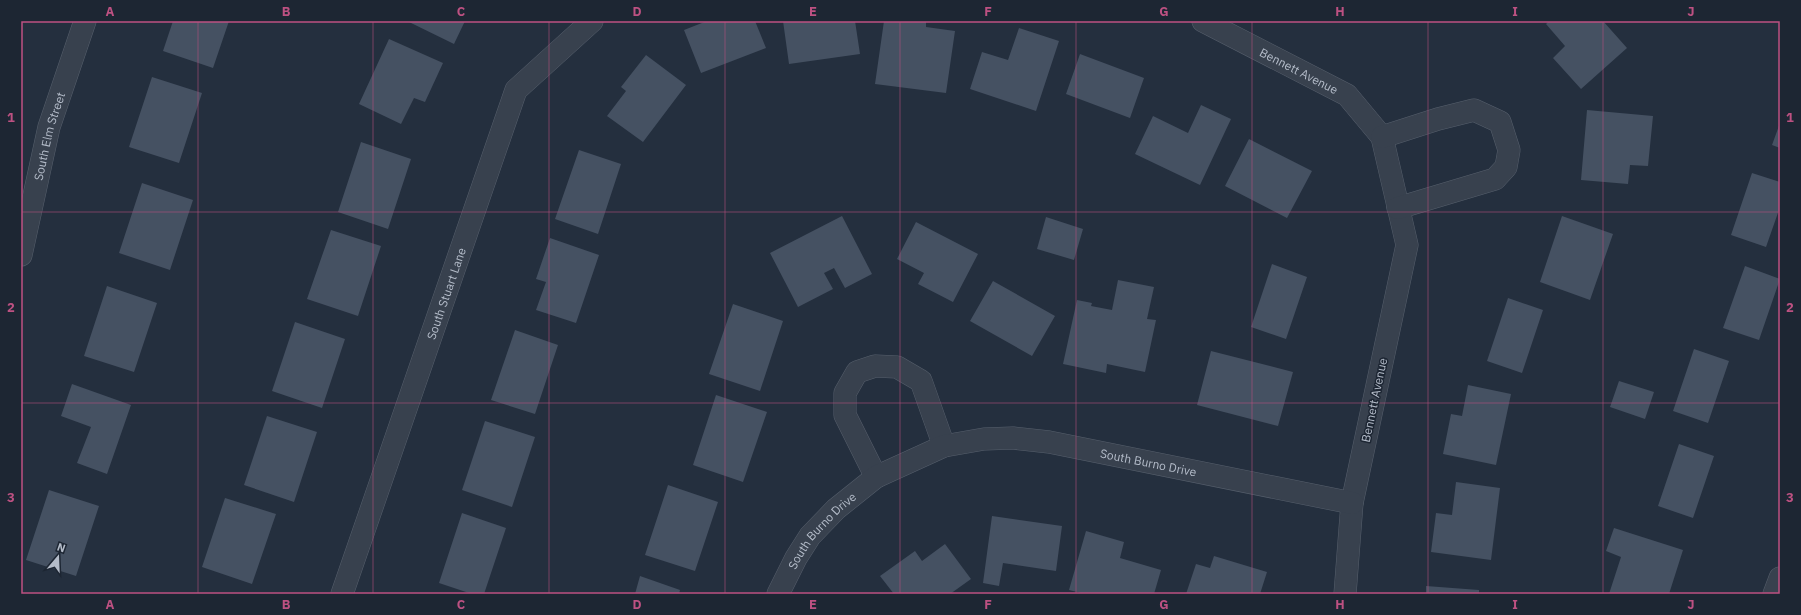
<svg xmlns="http://www.w3.org/2000/svg" width="1801" height="615" font-family="'IBM Plex Sans',sans-serif">
  <style>
    .building { fill: #455162 }
    .lines { fill: none; stroke-linecap: round; stroke-linejoin: round }
    .minor-casing { stroke: #565f6c; stroke-width: 23 }
    .tertiary-casing { stroke: #565f6c; stroke-width: 23 }
    .minor { stroke: #38414e; stroke-width: 22 }
    .tertiary { stroke: #38414e; stroke-width: 22 }
    .grid { fill: none; stroke: #bd5182; stroke-width: 1; stroke-opacity: 0.55 }
    .labels { text-anchor: middle; dominant-baseline: central; stroke-width: 3; stroke-linejoin: round; paint-order: stroke }
    .street-label { font-size: 12px; fill: #b4bcc9; stroke: #1d2633 }
    .neatline { fill: none; stroke: #bd5182; stroke-width: 1.5 }
    .grid-label { font-size: 13px; text-anchor: middle; font-weight: bold; fill: #bd5182 }
  </style>
  <rect width="100%" height="100%" fill="#242f3e"/>
  <!-- building -->
  <path class="building" d="M173,21H229L213,68L163,51Z
    M407,21H465L454,44Z
    M707,21H755L766,48L701,73L684,30Z
    M783,21H855L860,54L789,64Z
    M884,21H926V27L955,31L946,93L875,84Z
    M1549,21H1603L1627,48L1581,89L1553,58L1565,46L1546,24Z
    M1019,28L1059,41L1036,111L970,89L982,52L1008,60Z
    M389,39L443,63L425,102L414,98L401,124L359,104Z
    M1080,54L1144,78L1130,118L1066,94Z
    M646,55L686,85L643,142L607,116L626,91L621,87Z
    M152,77L202,93L179,163L129,147Z
    M1201,105L1231,119L1200,185L1135,154L1153,116L1188,133Z
    M1587,110L1653,116L1648,166L1630,165L1628,184L1581,180Z
    M1780,123V148L1772,145Z
    M1249,139L1312,171L1287,218L1225,186Z
    M361,142L411,159L388,229L338,212Z
    M579,150L621,164L598,234L555,219Z
    M1752,173L1780,182V207L1766,247L1731,235Z
    M142,183L193,200L170,270L119,253Z
    M842,216L872,274L845,288L834,268L824,273L833,289L798,307L770,253Z
    M1562,216L1613,234L1590,300L1540,282Z
    M1046,217L1083,229L1074,260L1037,249Z
    M916,222L978,254L953,302L918,284L924,273L897,259Z
    M331,230L381,246L358,316L307,299Z
    M550,238L599,255L576,323L536,310L546,282L536,279Z
    M1272,264L1307,277L1286,339L1251,327Z
    M1745,266L1780,279L1759,340L1723,328Z
    M1118,280L1154,287L1147,319L1156,320L1145,372L1107,364L1106,373L1063,364L1077,300L1092,303L1091,306L1112,310Z
    M993,281L1055,316L1032,356L970,321Z
    M107,286L157,303L134,372L84,356Z
    M1508,298L1543,310L1522,373L1487,361Z
    M733,304L783,321L760,391L709,374Z
    M295,322L345,339L322,408L272,391Z
    M515,330L558,345L535,414L491,400Z
    M1694,349L1729,361L1708,423L1673,411Z
    M1211,351L1293,372L1278,426L1197,405Z
    M1619,381L1654,392L1645,419L1610,407Z
    M72,384L131,405L107,474L77,463L91,427L61,416Z
    M1468,385L1511,394L1496,465L1443,454L1451,414L1462,416Z
    M716,395L767,412L743,482L693,465Z
    M267,416L317,432L294,502L244,485Z
    M485,421L535,437L512,507L462,490Z
    M1679,444L1714,456L1693,518L1658,506Z
    M1456,482L1500,488L1491,560L1431,552L1436,513L1452,515Z
    M668,485L718,502L695,571L645,555Z
    M49,490L99,506L76,576L26,560Z
    M225,498L276,514L252,584L202,567Z
    M462,513L506,528L484,594H472L439,583Z
    M992,516L1062,526L1056,571L1003,563L999,586L983,583Z
    M1614,528L1683,550L1669,594H1609L1621,557L1606,551Z
    M1086,531L1124,542L1120,558L1161,570L1154,594H1085L1069,590Z
    M945,544L971,579L950,594H894L880,576L915,551L922,561Z
    M1214,556L1267,572L1260,594H1186L1196,564L1210,568Z
    M640,576L680,590L679,594H635Z
    M1426,586L1479,590V594H1426Z"/>
  <g class="lines">
    <defs>
      <g id="minor">
        <path id="s1" d="M1203,21L1347,95L1382,137L1407,245L1352,503L1345,594"/>
        <path d="M1382,137L1438,119L1474,110L1500,122L1509,150L1506,167L1495,179L1398,208"/>
        <path id="s2" d="M21,255L49,127L85,21"/>
        <path d="M876,477L845,415V393L857,372L875,366L897,367L921,381L944,446"/>
        <path id="s3" d="M342,594L516,90L592,21"/>
        <path id="s4" d="M778,594L796,558L810,536L836,509L876,477L944,446L984,439L1013,438L1049,442L1352,503"/>
      </g>
      <path id="tertiary" d="M1774,594L1780,578"/>
    </defs>
    <!-- minor casing -->
    <use href="#minor" class="minor-casing"/>
    <!-- tertiary casing -->
    <use href="#tertiary" class="tertiary-casing"/>
    <!-- minor -->
    <use href="#minor" class="minor"/>
    <!-- tertiary -->
    <use href="#tertiary" class="tertiary"/>
  </g>
  <!-- grid -->
  <path class="grid" d="M198,21V594M373,21V594M549,21V594M725,21V594M900,21V594M1076,21V594M1252,21V594M1428,21V594M1603,21V594M21,212H1780M21,403H1780"/>
  <g class="labels">
    <!-- street labels -->
    <g class="street-label">
      <text stroke="none"><textPath href="#s1" startOffset="108">Bennett Avenue</textPath></text>
      <text stroke="none"><textPath href="#s2" startOffset="122">South Elm Street</textPath></text>
      <text stroke="none"><textPath href="#s3" startOffset="318">South Stuart Lane</textPath></text>
      <text transform="translate(1374 400) rotate(-78)">Bennett Avenue</text>
      <text stroke="none"><textPath href="#s4" startOffset="437">South Burno Drive</textPath></text>
      <text stroke="none"><textPath href="#s4" startOffset="78">South Burno Drive</textPath></text>
    </g>
  </g>
  <!-- border -->
  <rect width="1801" height="615" fill="none" stroke="#1d2633" stroke-width="44"/>
  <!-- north arrow -->
  <g transform="translate(58 557) rotate(19)" stroke="#1d2633" stroke-width="3" paint-order="stroke">
  <path d="M0-3L7 15L0 10L-7 15Z" fill="#b4bcc9"/>
  <text y="-6" font-size="11" font-weight="bold" text-anchor="middle" fill="#b4bcc9">N</text>
  </g>
  <rect x="22" y="22" width="1757" height="571" class="neatline"/>
  <g class="grid-label">
    <text x="110" y="16">A</text>
    <text x="286" y="16">B</text>
    <text x="461" y="16">C</text>
    <text x="637" y="16">D</text>
    <text x="813" y="16">E</text>
    <text x="988" y="16">F</text>
    <text x="1164" y="16">G</text>
    <text x="1340" y="16">H</text>
    <text x="1515" y="16">I</text>
    <text x="1691" y="16">J</text>
    <text x="11" y="122">1</text>
    <text x="1790" y="122">1</text>
    <text x="11" y="312">2</text>
    <text x="1790" y="312">2</text>
    <text x="11" y="502">3</text>
    <text x="1790" y="502">3</text>
    <text x="110" y="609">A</text>
    <text x="286" y="609">B</text>
    <text x="461" y="609">C</text>
    <text x="637" y="609">D</text>
    <text x="813" y="609">E</text>
    <text x="988" y="609">F</text>
    <text x="1164" y="609">G</text>
    <text x="1340" y="609">H</text>
    <text x="1515" y="609">I</text>
    <text x="1691" y="609">J</text>
  </g>
</svg>
